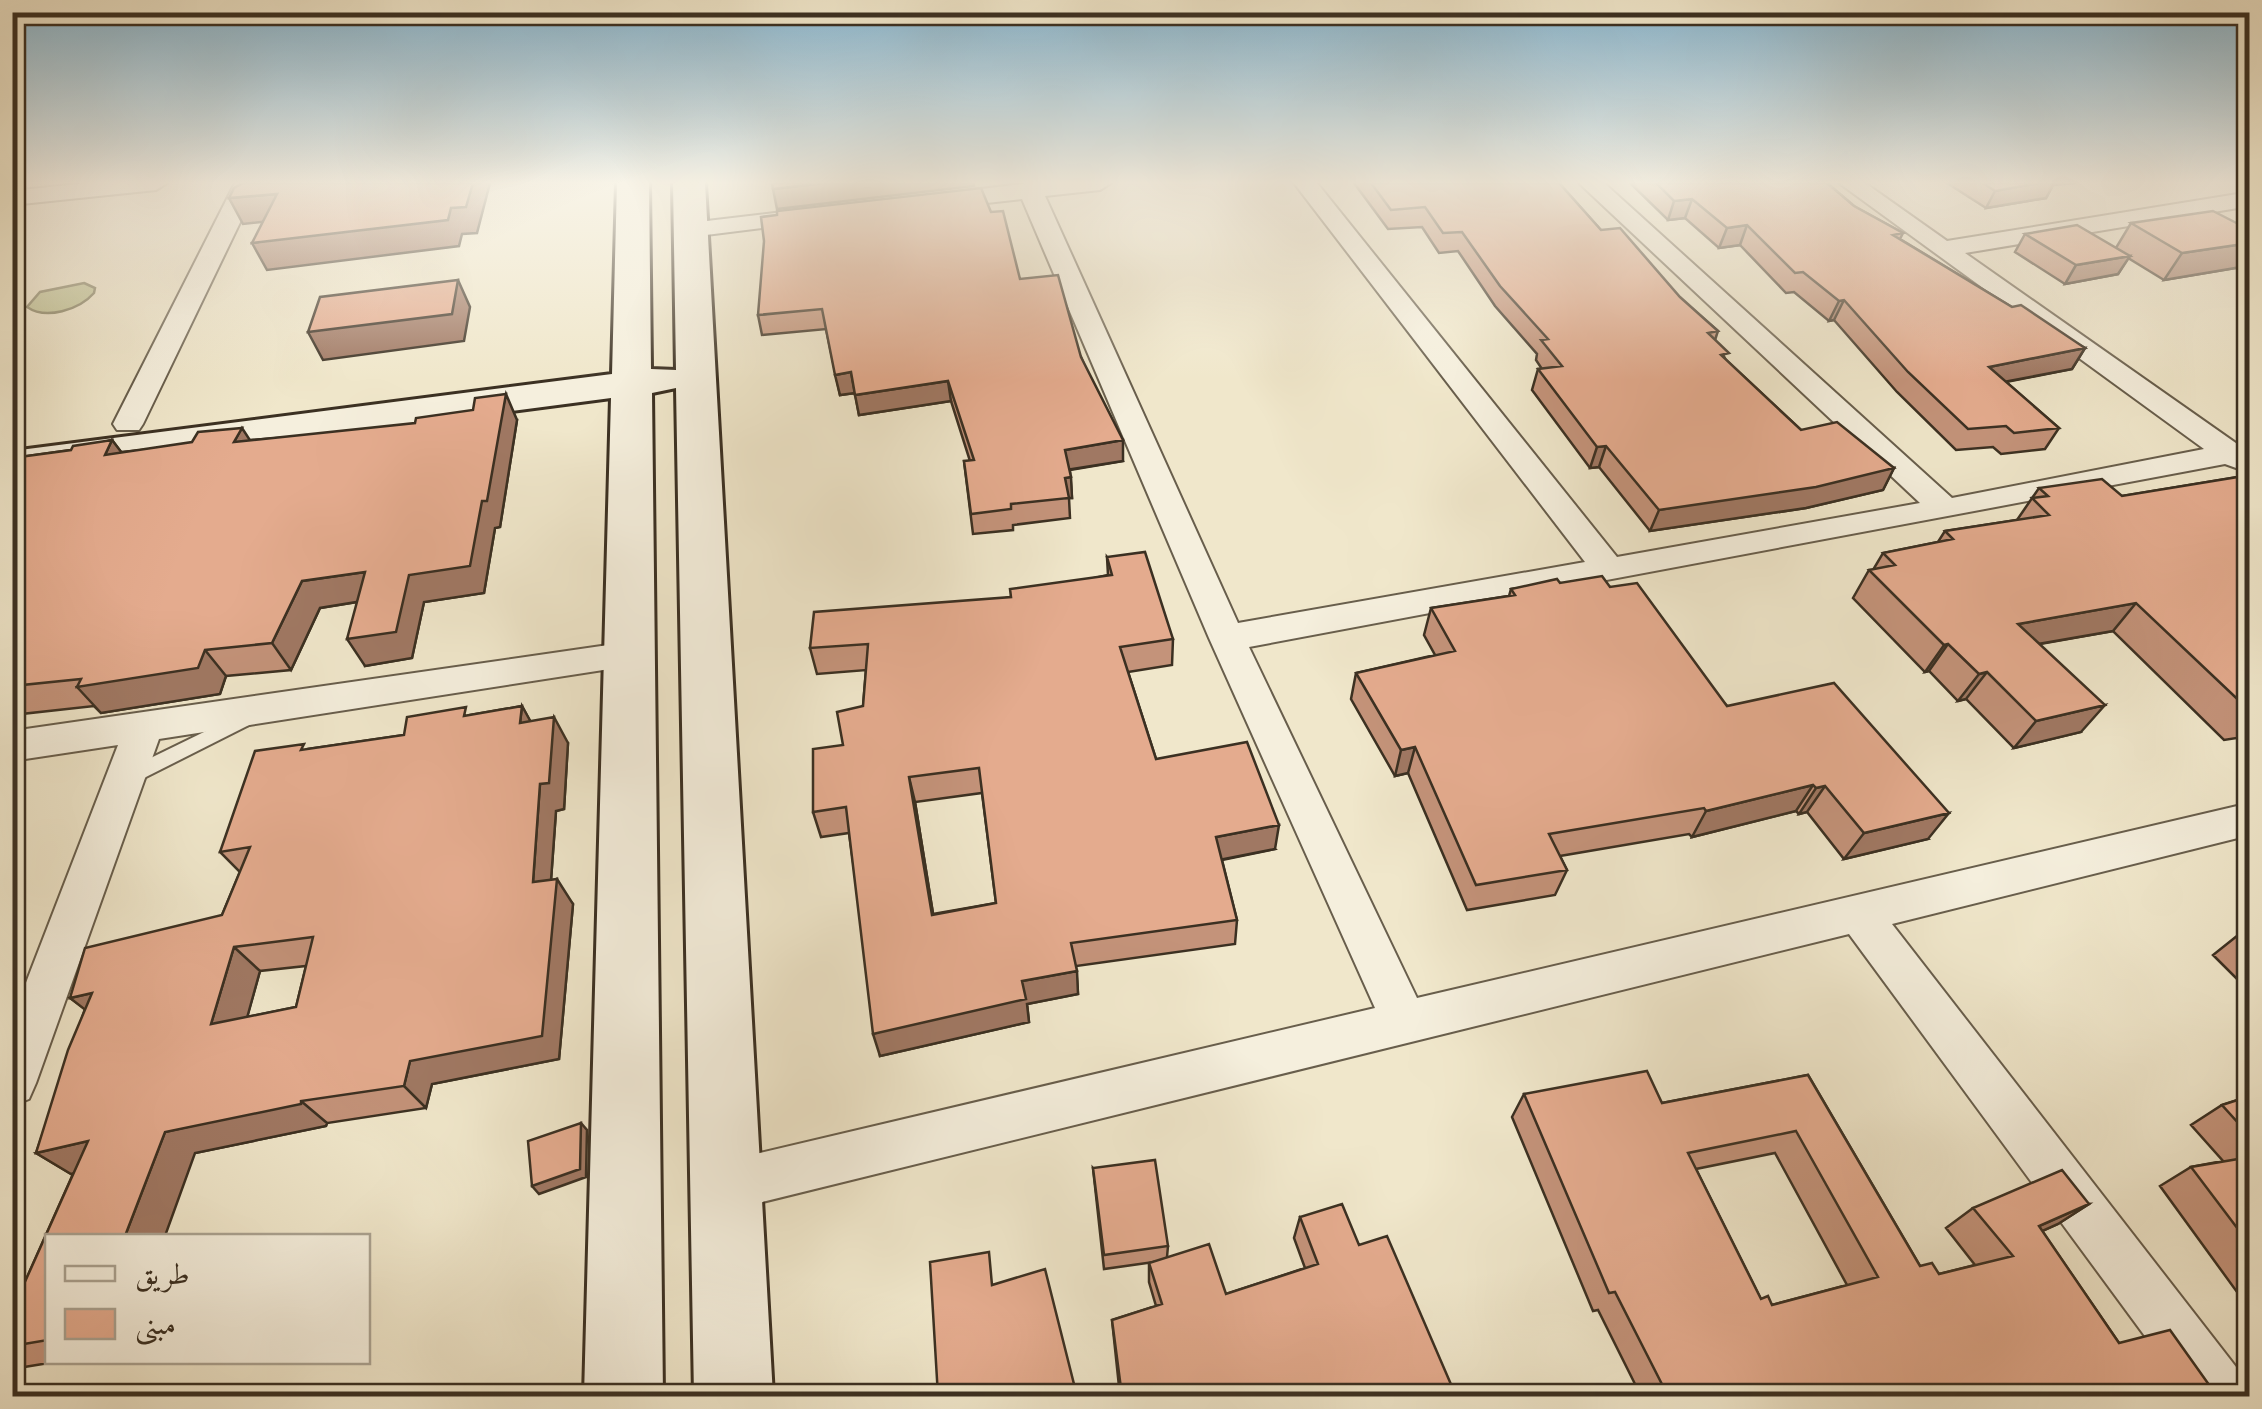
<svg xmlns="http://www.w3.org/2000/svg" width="2262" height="1409" font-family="'Libre Caslon Text',Amiri,serif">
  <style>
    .green { fill: #c0c493; stroke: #7e7a5a; stroke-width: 2.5 }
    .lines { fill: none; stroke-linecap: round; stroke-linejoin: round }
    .lane-casing { stroke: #685e4c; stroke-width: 4 }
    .street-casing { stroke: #685e4c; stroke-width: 4 }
    .secondary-casing { stroke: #3b3022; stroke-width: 6 }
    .lane { fill: #f5efdd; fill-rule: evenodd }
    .street { fill: #f5efdd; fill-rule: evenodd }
    .secondary { fill: #f5efdd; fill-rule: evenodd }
    .wall { fill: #c4937a; stroke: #3b3022; stroke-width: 2.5; fill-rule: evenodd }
    .shaded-wall { fill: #a07863; stroke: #3b3022; stroke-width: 2.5 }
    .building { fill: #e4ab8e; stroke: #3b3022; stroke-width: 2.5; fill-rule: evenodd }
  </style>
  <rect width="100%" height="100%" fill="#f0e7cb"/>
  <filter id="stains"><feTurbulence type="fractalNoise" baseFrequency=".002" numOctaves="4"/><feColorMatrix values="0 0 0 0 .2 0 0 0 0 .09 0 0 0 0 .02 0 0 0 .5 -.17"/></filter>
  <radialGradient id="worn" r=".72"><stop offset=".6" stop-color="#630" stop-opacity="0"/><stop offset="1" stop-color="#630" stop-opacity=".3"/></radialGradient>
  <!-- green -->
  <path class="green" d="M84,283L95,288L94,293C79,310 46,320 27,307L40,292Z"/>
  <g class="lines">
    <defs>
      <path id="lane" d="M245,712L251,714L254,719L251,724L136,782H122L120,777L122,772Z"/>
      <path id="street" d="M87,183H167L156,190L12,205V191Z
        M235,183H259L143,424L139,430H117L113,424Z
        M1029,183H1111L1100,190L1045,196L1238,623L1585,562L1294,183H1317L1617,557L1920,503L1579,183H1604L1952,498L2204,449L1839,183H1865L1947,241L2250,192V206L1965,253L2250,453V467L2239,469L2225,464L1249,647L1417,998L2250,803V835L1892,924L2243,1376L2250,1396H2189L1849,934L726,1211L708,1204L701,1186L708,1168L726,1161L1375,1008L1209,638L1022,199L933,209L921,202L933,195Z
        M809,209L821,216L818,221L690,237L678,230L690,223Z
        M629,642L642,646L647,655L642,664L159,739L36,1083L29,1099L12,1106V1019L118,745L12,761V731Z"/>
      <path id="secondary" d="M617,183H649L651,369L676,370L673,183H705L773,1396H694L676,388L652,393L663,1396H584L611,398L12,477V451L612,374Z"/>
    </defs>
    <!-- lane casing -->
    <use href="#lane" class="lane-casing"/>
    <!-- street casing -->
    <use href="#street" class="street-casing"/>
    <!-- secondary casing -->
    <use href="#secondary" class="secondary-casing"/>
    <!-- lane -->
    <use href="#lane" class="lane"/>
    <!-- street -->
    <use href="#street" class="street"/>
    <!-- secondary -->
    <use href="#secondary" class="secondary"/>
  </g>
  <!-- wall -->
  <path class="wall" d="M1354,183H1559L1601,230L1718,331L1715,340L1726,360L1801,430L1894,468L1883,490L1806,508L1650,531L1599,467L1590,468L1532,390L1538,369H1542L1536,360L1537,354L1495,306L1458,251L1439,253L1422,227L1388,229Z
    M1630,183H1827L1854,206L1903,233L1900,239L2012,307L2085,348L2072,369L2006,382L2059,428L2045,449L2001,454L1993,447L1956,450L1897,392L1834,320L1829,321L1794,292L1786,293L1740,245L1719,248L1685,218L1668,220Z
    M1947,183H2076L2053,185L2046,198L1986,208Z
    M2131,223L2250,230V263L2247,266L2164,280L2128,258L2118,274L2065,284L2015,252L2025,234L2116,248Z
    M1020,279L1081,357L1123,461L1070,470L1072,498H1069L1070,518L1013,525V530L973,534L964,461H970L951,401L859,415L855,393L840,395L826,329L762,335L758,315Z
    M517,420L500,527L495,528L484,593L424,602L412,658L365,666L357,602L320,608L291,670L226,676L220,694L101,713L94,706L12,715V458L71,450L112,440L121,452L250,440Z
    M2250,475V736L2224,740L2113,631L2040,644L2081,732L2014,748L1966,699L1958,701L1929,671L1925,672L1853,598L1869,570H1873L1883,553L1938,542L1945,531L2017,520L2039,488L2122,496Z
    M1107,557L1173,639L1172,665L1128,672L1156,759L1275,849L1222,860L1237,920L1235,944L1076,966L1078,994L1027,1004L1029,1022L880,1056L849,833L821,837L813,812L863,706L866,670L817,674L810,648L1010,597L1108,575ZM982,793L996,903L933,914L915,802Z
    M1560,583L1610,587L1727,706L1928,839L1844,859L1807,812L1799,814L1796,811L1692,837L1689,834L1560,856L1567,870L1555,895L1467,910L1408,773L1395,776L1351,699L1356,673L1435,655L1424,635L1431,608L1509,596L1511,589Z
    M522,706L530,721L568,743L564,809L556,811L551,880L573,904L559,1059L432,1084L426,1108L327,1123L326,1126L195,1153L48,1236V1362H55L12,1369V1286L24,1284L73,1174H71L36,1153L85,1009L70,998L222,915L240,872L220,852L308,749L404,735L470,715ZM306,966L296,1007L247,1017L260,971Z
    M2250,930V992L2213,955L2242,932Z
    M1808,1075L1920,1266L1939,1274L1975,1265L1946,1228L1973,1208L2089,1204L2058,1224L2042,1231L2119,1343L2217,1396H1641L1598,1310L1593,1311L1512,1117L1524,1094L1662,1103ZM1775,1153L1847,1285L1772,1305L1761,1299L1696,1169Z
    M2250,1096V1290L2237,1292L2160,1186L2191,1167L2223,1161L2191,1125L2222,1105Z
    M1093,1168L1168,1246L1167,1257L1226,1294L1305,1268L1294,1238L1300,1217L1359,1245L1456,1396H1120L1112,1320L1156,1306L1149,1282V1263L1154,1262L1104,1269Z"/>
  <!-- shaded-wall -->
  <path class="shaded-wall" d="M473,183H490L477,233L462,234L459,246L267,270L252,243L451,208Z
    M824,183H974V186L777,209L773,189Z
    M2040,183H2054L2046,198L1986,208L1995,191Z
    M277,194L290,219L243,224L229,198Z
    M1692,199L1685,218L1668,220L1674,201Z
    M1747,225L1740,245L1719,248L1727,228Z
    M2250,243V263L2247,266L2164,280L2182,253Z
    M2130,256L2118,274L2065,284L2076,265Z
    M458,280L470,307L464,341L323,360L308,332Z
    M1844,300L1834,320L1829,321L1839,301Z
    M2085,348L2072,369L1977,387L1989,367Z
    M851,372L855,393L840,395L835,375Z
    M948,381L951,401L859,415L855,395Z
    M506,394L517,420L500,527L495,528L484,593L424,602L412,658L365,666L347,639L482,501Z
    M242,428L259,454L234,442Z
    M112,440L132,466L105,455Z
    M1123,440V461L1066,470L1065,450Z
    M1606,446L1599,467L1590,468L1597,447Z
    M1894,468L1883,490L1806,508L1650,531L1659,510Z
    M1071,477L1072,498H1066L1065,478Z
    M365,572L381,598L320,608L291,670L272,643L302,581Z
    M2136,603L2113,631L1998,651L2018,624Z
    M1948,644L1929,671L1925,672L1944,645Z
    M205,650L226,676L220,694L101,713L77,687Z
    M1987,672L1966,699L1958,701L1979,674Z
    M2105,705L2081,732L2014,748L2036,721Z
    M522,706L537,733L520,723Z
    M554,717L568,743L564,809L556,811L549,908L533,882L540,784Z
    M1415,747L1408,773L1395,776L1401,750Z
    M909,777L915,802L937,938L932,915Z
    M1813,785L1796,811L1692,837L1706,811Z
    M1825,786L1807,812L1799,814L1816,788Z
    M1949,813L1928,839L1844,859L1864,833Z
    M1279,825L1275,849L1214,861L1216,837Z
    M557,879L573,904L559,1059L432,1084L426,1108L404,1086L410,1061Z
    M234,947L260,971L239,1047L211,1024Z
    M1077,971L1078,994L1027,1004L1029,1022L880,1056L873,1034L1022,981Z
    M92,993L101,1022L70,998Z
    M301,1101L327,1123L326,1126L195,1153L165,1236H125L165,1132Z
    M581,1123L587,1130L586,1177L539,1194L532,1186Z
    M88,1141L121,1162L71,1174L36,1153Z
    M2089,1204L2058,1224L2009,1246L2039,1226Z"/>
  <!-- building -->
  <path class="building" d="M243,183H473L466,207L451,208L448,220L252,243L277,194L229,198L234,188Z
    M772,183H824L773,189Z
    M1371,183H1559L1601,230L1620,228L1680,297L1718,331L1708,333L1729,353L1721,355L1801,430L1837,422L1894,468L1816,487L1659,510L1606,446L1597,447L1538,369L1562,366L1541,340L1548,339L1500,286L1462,232L1443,233L1425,207L1391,210Z
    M1656,183H1827L1854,206L1903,233L1893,235L2012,307L2021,305L2085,348L1989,367L2059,428L2014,433L2006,426L1968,429L1908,372L1844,300L1839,301L1803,272L1795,273L1747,225L1727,228L1692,199L1674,201Z
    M1983,183H2040L1995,191Z
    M981,188L991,212L1003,211L1020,279L1058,275L1081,357L1123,440L1065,450L1071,477L1065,478L1069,498L1011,504V509L971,514L964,461L974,460L948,381L855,395L851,372L835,375L822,309L758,315L764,241L761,217L777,215V211Z
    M2213,211L2250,230V243L2182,253L2131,223Z
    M2077,225L2130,256L2076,265L2025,234Z
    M458,280L452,314L308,332L320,297Z
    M506,394L487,501H482L470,566L409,575L396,632L347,639L365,572L302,581L272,643L205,650L198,668L77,687L81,679L12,686V458L71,450L73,446L112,440L105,455L192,442L198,432L242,428L234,442L415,423L416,418L473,410L475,398Z
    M2250,475V711L2136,603L2018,624L2105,705L2036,721L1987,672L1979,674L1948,644L1944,645L1869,570L1895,565L1883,553L1953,539L1945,531L2049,515L2032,498L2048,496L2039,488L2102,479L2122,496Z
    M1145,552L1173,639L1120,647L1156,759L1247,742L1279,825L1216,837L1237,920L1071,943L1077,971L1022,981L1026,999L873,1034L846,807L813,812V749L843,745L837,712L863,706L868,644L810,648L814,612L1011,597L1010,589L1112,575L1107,557ZM979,768L996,903L932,915L909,777Z
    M1602,576L1610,587L1637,583L1727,706L1834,683L1949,813L1864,833L1825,786L1816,788L1813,785L1706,811L1704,808L1549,834L1567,870L1476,885L1415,747L1401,750L1356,673L1455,651L1431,608L1515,595L1511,589L1557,579L1560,583Z
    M522,706L520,723L554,717L549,783L540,784L533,882L557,879L542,1036L410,1061L404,1086L301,1101V1104L165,1132L125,1236H48V1340L12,1346V1286L24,1284L88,1141L36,1153L68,1050L92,993L70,998L85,948L222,915L250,847L220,852L255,751L304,744L301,750L404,735L407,717L466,707L464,716ZM313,937L296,1007L211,1024L234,947Z
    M2250,930V940L2242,932Z
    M1647,1071L1662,1103L1808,1075L1920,1266L1932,1263L1939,1274L2013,1256L1973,1208L2062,1170L2089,1204L2039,1226L2119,1343L2170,1330L2217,1396H1668L1615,1292L1609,1293L1524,1094ZM1796,1131L1878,1277L1772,1305L1768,1296L1761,1299L1688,1153Z
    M2250,1096V1136L2222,1105Z
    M581,1123L580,1169L532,1186L528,1141Z
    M2250,1157V1245L2191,1167Z
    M1155,1160L1168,1246L1104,1255L1093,1168Z
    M1342,1204L1359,1245L1387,1236L1456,1396H1122L1112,1320L1162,1304L1149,1263L1209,1244L1226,1294L1318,1264L1300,1217Z
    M989,1252L992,1285L1045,1269L1077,1396H938L930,1262Z"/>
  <!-- sky -->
  <linearGradient id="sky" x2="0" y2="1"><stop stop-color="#89b9d4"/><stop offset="0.48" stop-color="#f8f4e8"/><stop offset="1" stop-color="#f8f4e8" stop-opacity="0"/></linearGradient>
  <rect width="2262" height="380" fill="url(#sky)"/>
  <!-- margin -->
  <rect width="2262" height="1409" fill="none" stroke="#f0e7cb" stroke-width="50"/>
  <rect x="15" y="15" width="2232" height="1379" fill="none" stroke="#3b3022" stroke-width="5"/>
  <rect x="25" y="25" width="2212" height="1359" fill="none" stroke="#3b3022" stroke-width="2.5"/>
  <!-- legend -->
  <rect x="45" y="1234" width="325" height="130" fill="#f5efdd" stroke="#aba392" stroke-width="2.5"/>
  <rect x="65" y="1266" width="50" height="15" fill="#f5efdd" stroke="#aba392" stroke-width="2.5"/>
  <text x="135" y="1284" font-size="30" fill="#3b3022">طريق</text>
  <rect x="65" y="1309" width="50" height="30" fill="#e4ab8e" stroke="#aba392" stroke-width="2.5"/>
  <text x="135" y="1334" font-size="30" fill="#3b3022">مبنى</text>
  <rect width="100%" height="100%" filter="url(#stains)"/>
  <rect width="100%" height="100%" fill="url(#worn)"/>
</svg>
